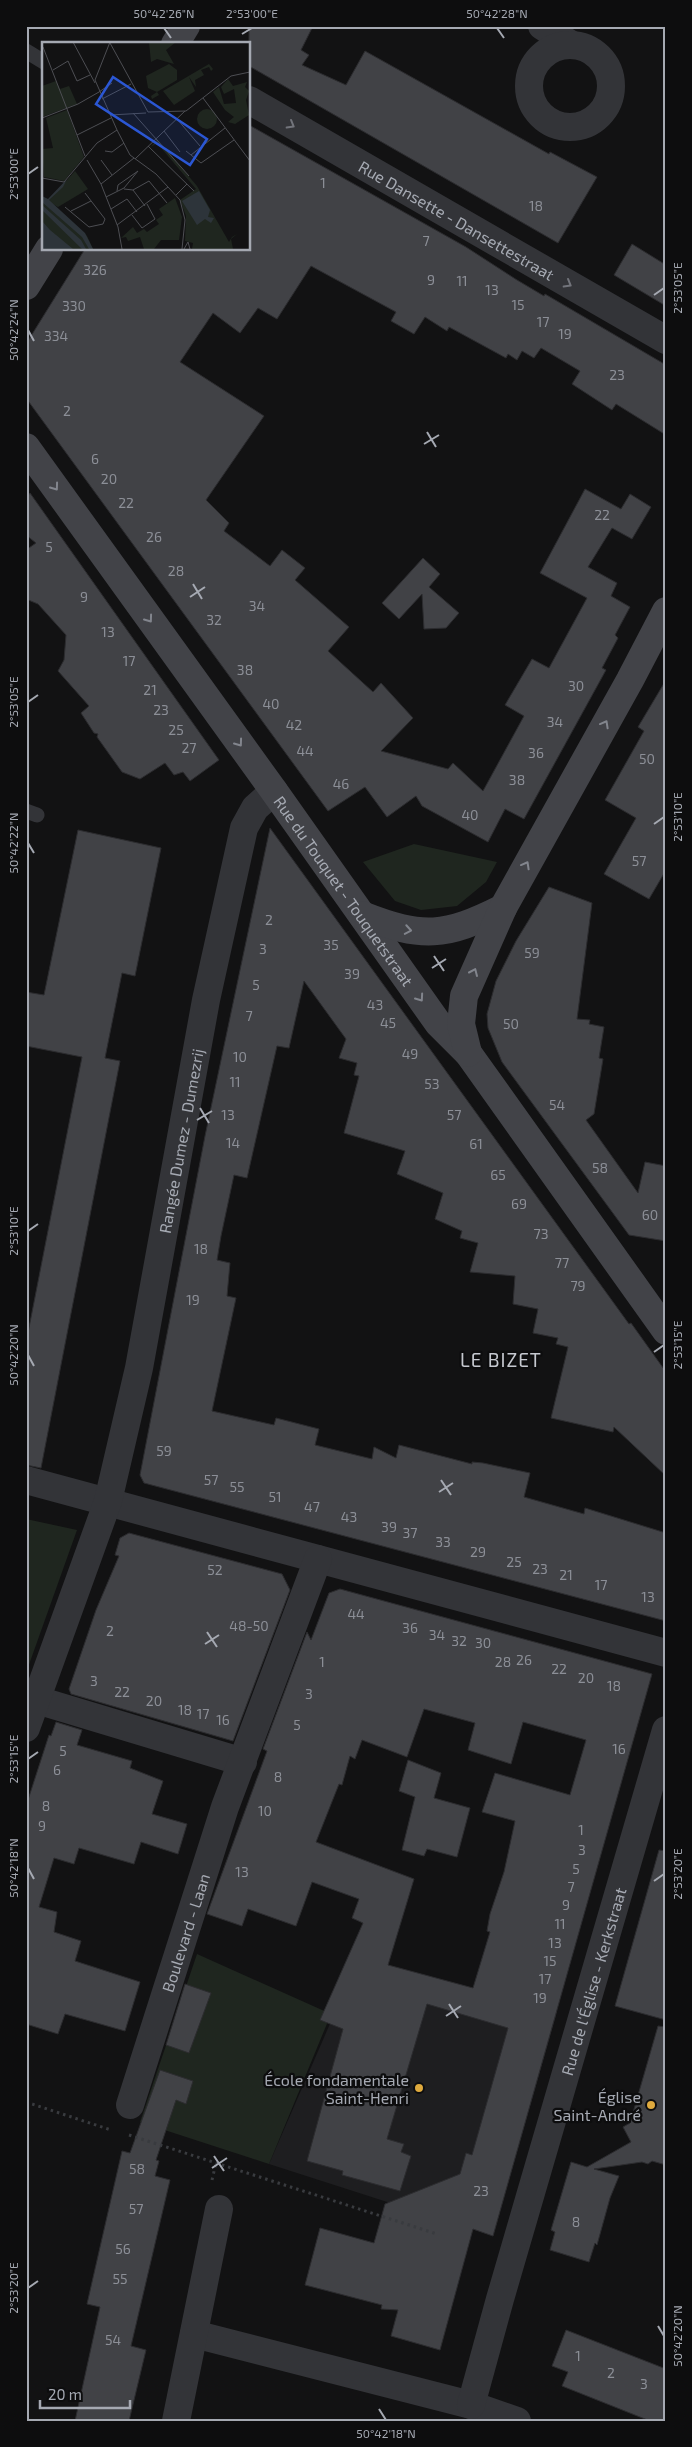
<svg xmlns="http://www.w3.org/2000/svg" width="692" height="2447" font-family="'Exo 2',sans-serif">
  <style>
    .built { fill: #1e1e20 }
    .green { fill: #1f261f }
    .building { fill: #414246; stroke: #2c2c2f; fill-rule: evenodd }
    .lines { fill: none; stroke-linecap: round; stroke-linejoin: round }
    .path { stroke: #393b3f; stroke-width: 3; stroke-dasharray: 2.5 4; stroke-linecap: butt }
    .lane { stroke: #333438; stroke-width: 15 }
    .street { stroke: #333438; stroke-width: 28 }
    .secondary { stroke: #424348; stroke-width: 28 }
    .oneway { stroke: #72747b }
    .oneway2 { stroke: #82858d }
    .ticks { fill: none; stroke: #a5a9b2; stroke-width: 2 }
    .poi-dot { fill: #dfaa3e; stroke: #0d0d0e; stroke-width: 2 }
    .labels { text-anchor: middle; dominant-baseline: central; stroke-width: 4.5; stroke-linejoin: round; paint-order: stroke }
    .number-label { font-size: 14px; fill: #8c8f97 }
    .street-label { font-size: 16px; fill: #a5a9b2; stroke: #0d0d0e }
    .poi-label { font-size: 16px; fill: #a5a9b2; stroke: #0d0d0e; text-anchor: end }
    .quarter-label { font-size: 19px; letter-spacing: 1px; fill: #c5c8cf; stroke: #0d0d0e }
    .inset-road { fill: none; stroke: #4d4e53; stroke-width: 1 }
    .view { fill: #2b57d4; fill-opacity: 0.15; stroke: #2b57d4; stroke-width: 2.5 }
    .inset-edge { fill: none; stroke: #a5a9b2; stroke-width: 2.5 }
    .neatline { fill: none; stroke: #a5a9b2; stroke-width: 2 }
    .ticks-label { font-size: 12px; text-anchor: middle; fill: #a5a9b2 }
  </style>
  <rect width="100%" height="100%" fill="#121213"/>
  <!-- built -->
  <path class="built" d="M359,1957L557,2012L493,2236L269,2164Z"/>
  <!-- green -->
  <path class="green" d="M414,844L497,862L486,882L457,906L421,910L395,901L363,862Z
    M26,1519L77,1530L26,1673Z
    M197,1954L331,2014L269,2164L140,2122Z"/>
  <!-- building -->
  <path class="building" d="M249,26H313L301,50L309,55L302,65L346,85L365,51L549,154L550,152L597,177L558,243L249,66Z
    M249,125L466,247L517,280L544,296L545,294L666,365V435L616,404L612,410L572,384L580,371L541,348L534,358L522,351L517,360L508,354L506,358L449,327L447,331L425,317L414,334L391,321L396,312L311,266L277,319L258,308L240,333L213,313L180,362L264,416L206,500L229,523L224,531L270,566L282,550L305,568L295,580L349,627L328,651L373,692L381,683L413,718L381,751L448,769L453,763L483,791L524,716L505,705L532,659L549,668L587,598L540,573L585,489L621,509L630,494L651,507L632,539L612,528L588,567L617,583L611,596L630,607L615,635L618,638L602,668L606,670L524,819L505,809L488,842L422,806L416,796L387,817L365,787L328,811L26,398V344L85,249H249Z
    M632,244L666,265V306L614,275Z
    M30,493L219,760L190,781L183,772L174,775L165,763L140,779L122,772L97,737L98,734L94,733L81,713L89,706L58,671L64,660L66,635L38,604L26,599V550L36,543L26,535V498Z
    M423,558L440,574L429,587L459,613L446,628L424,629L422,594L399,619L382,603Z
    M666,680V870L649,899L604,874L636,818L605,800L644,731L638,727Z
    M270,828L629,1324L631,1323L666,1372V1476L614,1427L613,1432L551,1418L568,1347L556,1344L558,1338L533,1333L538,1309L513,1304L515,1276L470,1272L478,1243L460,1238L462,1231L435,1219L443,1193L397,1174L405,1151L344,1133L359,1076L354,1075L357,1063L339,1058L346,1039L304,981L289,1048L277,1046L247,1178L234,1175L221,1236L217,1260L230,1263L227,1296L236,1298L212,1411L274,1425L276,1418L319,1429L315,1445L372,1459L374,1447L396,1458L399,1445L472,1464V1462L483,1463L530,1473L524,1497L584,1514L585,1508L666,1533V1621L144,1483L140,1475L205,1136Z
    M78,830L161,848L135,976L122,973L105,1058L120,1061L41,1468L26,1465V1343L82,1057L26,1046V992L44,995Z
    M549,887L592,903L577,1019L590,1020L589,1024L604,1027L599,1058L603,1059L594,1114L586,1120L638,1193L645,1162L666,1166V1241L629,1235L502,1062L488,1028L487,1014L496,981L516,941Z
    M129,1533L282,1574L290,1590L233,1741L71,1694L69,1689L96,1610L119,1556L115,1555L120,1538Z
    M340,1589L652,1674L493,2236L473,2229L440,2350L391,2336L398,2310L381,2309L382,2305L305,2285L320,2228L374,2243L385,2204L460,2174L466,2153L472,2155L508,2028L427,2004L387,2139L404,2144L401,2152L411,2156L400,2191L342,2175L343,2171L307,2161L343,2029L320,2020L363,1923L352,1918L359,1899L312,1882L296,1926L248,1909L242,1926L207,1914L267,1751L263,1749L307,1632L311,1640L329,1593ZM424,1709L475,1723L468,1750L511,1764L523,1722L586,1740L570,1795L495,1773L482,1812L515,1821L504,1872L490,1914L487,1931L490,1932L473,1988L388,1965L414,1879L316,1842L339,1784L342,1785L350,1756L355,1759L362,1740L407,1757Z
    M56,1722L82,1730L77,1745L132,1761L130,1768L163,1781L152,1814L187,1824L178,1854L141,1842L134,1864L79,1848L74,1864L54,1858L39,1907L57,1912L54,1932L81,1941L75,1961L140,1982L125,2031L65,2014L58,2034L26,2024V1806L49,1735L51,1736Z
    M408,1760L441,1773L434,1798L470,1808L457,1857L427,1849L424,1856L402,1850L415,1797L399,1791Z
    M659,1850L666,1851V2020L615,2006Z
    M185,1984L211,1993L189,2053L166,2045Z
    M658,2026L666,2027V2165L652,2161L648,2164L642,2162L594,2169L619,2176L610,2198L597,2245L595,2243L589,2262L550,2250L555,2232L551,2230L571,2162L587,2167L631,2142L623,2127L630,2123Z
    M160,2070L193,2081L186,2104L176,2100L156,2160L159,2161L155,2176L170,2180L131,2346L146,2350L129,2421H75L100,2307L87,2304L122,2151L130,2153Z
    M566,2330L666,2369V2421H650L562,2386L568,2372L552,2366Z"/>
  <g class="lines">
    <!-- path -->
    <path class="path" d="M26,2102L111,2130
      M129,2135L437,2234
      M212,2180L216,2163"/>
    <!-- lane -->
    <path class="lane" d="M26,51L44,62
      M26,811L37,815"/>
    <!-- street -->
    <g class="street">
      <path d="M542,26L572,45"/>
      <circle cx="570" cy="86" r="41"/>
      <path id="s1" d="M249,100L666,340"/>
      <path d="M26,1480L666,1653"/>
      <path d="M37,1700L243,1762"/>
      <path id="s2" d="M26,1728L108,1501L139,1368L206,1000L244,828L255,808L274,791"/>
      <path id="s3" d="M130,2105L225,1807L318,1559"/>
      <path d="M194,2334L471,2405L517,2421"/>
      <path id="s4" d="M471,2405L500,2299L666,1730"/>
      <path d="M176,2421L219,2209"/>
    </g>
    <!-- secondary -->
    <g class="secondary">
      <path d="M175,44L186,26"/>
      <path d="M26,286L49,249"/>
      <path id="s5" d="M26,447L274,791L438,1023L468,1053L666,1331"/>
      <path d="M362,915C423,939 445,937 503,908"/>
      <path d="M468,1053L461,1024L464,996L503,908L630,680L666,611"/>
    </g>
  </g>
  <!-- one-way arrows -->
  <defs><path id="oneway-chevron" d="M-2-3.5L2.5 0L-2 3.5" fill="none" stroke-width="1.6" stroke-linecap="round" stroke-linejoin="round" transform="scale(1.25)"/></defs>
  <g class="oneway">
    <use href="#oneway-chevron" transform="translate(291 125) rotate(30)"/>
    <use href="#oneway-chevron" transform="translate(568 284) rotate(30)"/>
  </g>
  <g class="oneway2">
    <use href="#oneway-chevron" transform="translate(55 487) rotate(54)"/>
    <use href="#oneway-chevron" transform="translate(149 619) rotate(54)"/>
    <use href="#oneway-chevron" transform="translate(605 724) rotate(-61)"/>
    <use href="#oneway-chevron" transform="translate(239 743) rotate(54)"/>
    <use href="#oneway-chevron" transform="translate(526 865) rotate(-61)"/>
    <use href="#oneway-chevron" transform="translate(408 930) rotate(10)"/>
    <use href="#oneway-chevron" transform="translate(474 972) rotate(-66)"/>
    <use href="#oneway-chevron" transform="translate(420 998) rotate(55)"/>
  </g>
  <!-- ticks -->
  <path class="ticks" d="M164,28L171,38M497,28L504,38M242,34L252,28M28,174L38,167M654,295L664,288M28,330L34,341M427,432L436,447M424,444L439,435M193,584L202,599M190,597L205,587M28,702L38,695M654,824L664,817M28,843L34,853M434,956L444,971M432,968L446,959M200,1108L209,1123M197,1120L212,1111M28,1231L38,1224M654,1352L664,1345M28,1355L34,1366M441,1480L451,1495M439,1492L453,1483M207,1632L217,1647M205,1644L219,1635M28,1759L38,1752M28,1868L34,1879M654,1881L664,1874M449,2004L458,2018M446,2016L461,2006M214,2156L224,2171M212,2168L227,2158M28,2288L38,2281M658,2326L664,2336M379,2409L386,2420"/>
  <!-- markers -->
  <g class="poi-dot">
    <circle cx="419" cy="2088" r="5"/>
    <circle cx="651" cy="2105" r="5"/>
  </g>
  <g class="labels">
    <!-- number labels -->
    <g class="number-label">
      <text x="323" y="182">1</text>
      <text x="536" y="205">18</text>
      <text x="426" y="240">7</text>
      <text x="95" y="269">326</text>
      <text x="431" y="279">9</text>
      <text x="462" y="280">11</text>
      <text x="492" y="289">13</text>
      <text x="518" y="304">15</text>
      <text x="74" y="305">330</text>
      <text x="543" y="321">17</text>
      <text x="565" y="333">19</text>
      <text x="56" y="335">334</text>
      <text x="617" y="374">23</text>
      <text x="67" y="410">2</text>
      <text x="95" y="458">6</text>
      <text x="109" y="478">20</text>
      <text x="126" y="502">22</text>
      <text x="602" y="514">22</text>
      <text x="154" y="536">26</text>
      <text x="49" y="546">5</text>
      <text x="176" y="570">28</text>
      <text x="84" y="596">9</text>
      <text x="257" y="605">34</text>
      <text x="214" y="619">32</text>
      <text x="108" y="631">13</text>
      <text x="129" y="660">17</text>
      <text x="245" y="669">38</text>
      <text x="576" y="685">30</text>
      <text x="150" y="689">21</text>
      <text x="271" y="703">40</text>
      <text x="161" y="709">23</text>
      <text x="555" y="721">34</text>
      <text x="294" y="724">42</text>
      <text x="176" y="729">25</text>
      <text x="189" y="747">27</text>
      <text x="305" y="750">44</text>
      <text x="536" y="752">36</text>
      <text x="647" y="758">50</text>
      <text x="517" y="779">38</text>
      <text x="341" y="783">46</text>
      <text x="470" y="814">40</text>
      <text x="639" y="860">57</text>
      <text x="269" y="919">2</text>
      <text x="331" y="944">35</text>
      <text x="263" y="948">3</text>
      <text x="532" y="952">59</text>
      <text x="352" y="973">39</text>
      <text x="256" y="984">5</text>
      <text x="375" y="1004">43</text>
      <text x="249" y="1015">7</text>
      <text x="388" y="1022">45</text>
      <text x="511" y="1023">50</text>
      <text x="410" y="1053">49</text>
      <text x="240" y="1056">10</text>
      <text x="235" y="1081">11</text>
      <text x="432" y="1083">53</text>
      <text x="557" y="1104">54</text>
      <text x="228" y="1114">13</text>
      <text x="454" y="1114">57</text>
      <text x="233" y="1142">14</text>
      <text x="476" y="1143">61</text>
      <text x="600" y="1167">58</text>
      <text x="498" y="1174">65</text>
      <text x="519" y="1203">69</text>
      <text x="650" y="1214">60</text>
      <text x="541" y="1233">73</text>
      <text x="201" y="1248">18</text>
      <text x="562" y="1262">77</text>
      <text x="578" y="1285">79</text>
      <text x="193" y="1299">19</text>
      <text x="164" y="1450">59</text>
      <text x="211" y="1479">57</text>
      <text x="237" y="1486">55</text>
      <text x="275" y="1496">51</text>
      <text x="312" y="1506">47</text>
      <text x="349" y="1516">43</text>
      <text x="389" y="1526">39</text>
      <text x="410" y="1532">37</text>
      <text x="443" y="1541">33</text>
      <text x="478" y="1551">29</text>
      <text x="514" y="1561">25</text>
      <text x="540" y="1568">23</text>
      <text x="215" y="1569">52</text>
      <text x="566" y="1574">21</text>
      <text x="601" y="1584">17</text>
      <text x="648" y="1596">13</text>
      <text x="356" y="1613">44</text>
      <text x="249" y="1625">48-50</text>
      <text x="410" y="1627">36</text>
      <text x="110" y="1630">2</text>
      <text x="437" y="1634">34</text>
      <text x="459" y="1640">32</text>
      <text x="483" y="1642">30</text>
      <text x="524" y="1659">26</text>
      <text x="322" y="1661">1</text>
      <text x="503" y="1661">28</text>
      <text x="559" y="1668">22</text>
      <text x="586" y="1677">20</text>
      <text x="94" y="1680">3</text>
      <text x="614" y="1685">18</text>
      <text x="122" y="1691">22</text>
      <text x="309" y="1693">3</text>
      <text x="154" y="1700">20</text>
      <text x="185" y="1709">18</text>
      <text x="203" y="1713">17</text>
      <text x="223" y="1719">16</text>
      <text x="297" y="1724">5</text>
      <text x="619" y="1748">16</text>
      <text x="63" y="1750">5</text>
      <text x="57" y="1769">6</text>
      <text x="278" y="1776">8</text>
      <text x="46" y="1805">8</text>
      <text x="265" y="1810">10</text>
      <text x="42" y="1825">9</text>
      <text x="581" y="1829">1</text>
      <text x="582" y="1849">3</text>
      <text x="576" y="1868">5</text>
      <text x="242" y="1871">13</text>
      <text x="571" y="1886">7</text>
      <text x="566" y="1904">9</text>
      <text x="560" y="1923">11</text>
      <text x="555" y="1942">13</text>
      <text x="550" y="1960">15</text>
      <text x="545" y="1978">17</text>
      <text x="540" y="1997">19</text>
      <text x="137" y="2168">58</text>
      <text x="481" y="2190">23</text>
      <text x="136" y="2208">57</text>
      <text x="576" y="2221">8</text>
      <text x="123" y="2248">56</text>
      <text x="120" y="2278">55</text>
      <text x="113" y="2339">54</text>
      <text x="578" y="2355">1</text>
      <text x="611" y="2372">2</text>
      <text x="644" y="2383">3</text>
    </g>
    <!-- street labels -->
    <g class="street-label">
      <text stroke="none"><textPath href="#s1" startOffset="240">Rue Dansette - Dansettestraat</textPath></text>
      <text stroke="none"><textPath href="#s5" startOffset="546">Rue du Touquet - Touquetstraat</textPath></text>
      <text stroke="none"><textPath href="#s2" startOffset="609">Rangée Dumez - Dumezrij</textPath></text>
      <text stroke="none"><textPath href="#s3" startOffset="181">Boulevard - Laan</textPath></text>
      <text stroke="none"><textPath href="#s4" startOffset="441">Rue de l'Église - Kerkstraat</textPath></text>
    </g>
    <!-- poi labels -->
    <g class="poi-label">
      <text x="409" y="2079">École fondamentale<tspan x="409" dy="18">Saint-Henri</tspan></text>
      <text x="641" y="2096">Église<tspan x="641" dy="18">Saint-André</tspan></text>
    </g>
    <!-- quarter labels -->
    <g class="quarter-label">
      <text x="501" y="1359">LE BIZET</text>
    </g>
  </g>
  <!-- overview -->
  <g transform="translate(42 42)">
    <rect width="208" height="208" fill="#121213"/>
    <path d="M107,0H134L124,8L132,22L115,17L109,20ZM127,22L135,28V38L115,50L117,53L110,57L109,54L115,50L106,46L104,34ZM167,22L171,27L169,29L167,25L159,28L162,33L153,38L154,45L147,35L153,49L132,63L121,49ZM186,37L191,44L205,40L203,45L207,49L204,58L207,73L193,82L186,80L192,75L183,68L171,50L177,45L182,62L194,61L192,47L182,52L179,45ZM14,39L18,47L27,44L35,62L0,75V44ZM155 77a10 10 0 1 1 20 0a10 10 0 1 1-20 0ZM25,68L42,115L22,139L2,135L0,107L11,106L4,76ZM115,97L155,144L187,200L190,195L195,192L189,197L191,207H150L151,201L143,199L144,174L138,158L154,147L115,101L109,105ZM33,129L46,147L16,165L9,161L45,194L51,207H0V155L7,158ZM133,156L140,175L137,198H119L112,207H102L98,195L86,199L84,195L79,196L91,185L95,191L102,187L105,190L117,182L114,178L121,173L117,167Z" fill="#1f261f"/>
    <path d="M25,137L21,145L7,158L43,191L51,207H47L40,195L0,160V154L6,157ZM157,149L168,168L166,175L172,176L169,181L163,177L155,183L140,159ZM0,163L39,198L44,207H40L0,168ZM0,179L8,188L31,207H0Z" fill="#2d343a"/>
    <path class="inset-road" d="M31,0L53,41M68,1L106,70M1,5L25,67M26,19L35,39L48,33M11,28L26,19M57,50L70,41M161,56L208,119M60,57L89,42M25,67L43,114M106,70L144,69L189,34L208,30M91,71L147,134M68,73L104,71M0,76L36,62L57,50M135,77L158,104M75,88L88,113L114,132L138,158L143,178L140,207M122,89L138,110M35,93L69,76M106,104L152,149M63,109L70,110L82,101M144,109L159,121L192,98M149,113L183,86M93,117L143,69M45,118L59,142L76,185L80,207M59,118L70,133M0,136L22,140L55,101L75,88L53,38L68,0M59,142L92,116M82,147L91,148L107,139L125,161M91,148L103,164M134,153L145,142M64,155L82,146L96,129L76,143L75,149M23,165L47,185L61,182L63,177L43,151M69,167L85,157L95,170M29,169L49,159M90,173L100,186L113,177L105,162M75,183L126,145M142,207L146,200L148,207"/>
    <path class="view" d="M71,35L165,97L148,123L54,62Z"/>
    <rect width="208" height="208" class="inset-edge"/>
  </g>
  <!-- border -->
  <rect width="692" height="2447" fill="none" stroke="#0d0d0e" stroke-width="55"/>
  <!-- scale -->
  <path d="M40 2400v8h90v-8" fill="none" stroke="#a5a9b2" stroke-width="2.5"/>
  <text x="48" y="2400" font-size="15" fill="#a5a9b2" stroke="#0d0d0e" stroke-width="4" paint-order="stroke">20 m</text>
  <rect x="28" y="28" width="636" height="2392" class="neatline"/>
  <g class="ticks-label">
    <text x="164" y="18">50°42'26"N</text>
    <text x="252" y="18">2°53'00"E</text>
    <text x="497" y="18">50°42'28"N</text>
    <text transform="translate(14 174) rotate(-90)" y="4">2°53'00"E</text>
    <text transform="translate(678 288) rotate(-90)" y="4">2°53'05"E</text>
    <text transform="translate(14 330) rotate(-90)" y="4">50°42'24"N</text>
    <text transform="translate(14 702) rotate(-90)" y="4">2°53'05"E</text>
    <text transform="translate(678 817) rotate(-90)" y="4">2°53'10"E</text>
    <text transform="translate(14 843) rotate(-90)" y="4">50°42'22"N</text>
    <text transform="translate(14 1231) rotate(-90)" y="4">2°53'10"E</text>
    <text transform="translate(678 1345) rotate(-90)" y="4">2°53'15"E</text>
    <text transform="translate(14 1355) rotate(-90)" y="4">50°42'20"N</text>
    <text transform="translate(14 1759) rotate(-90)" y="4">2°53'15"E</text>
    <text transform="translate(14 1868) rotate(-90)" y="4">50°42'18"N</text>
    <text transform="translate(678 1874) rotate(-90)" y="4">2°53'20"E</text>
    <text transform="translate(14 2288) rotate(-90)" y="4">2°53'20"E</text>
    <text transform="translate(678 2336) rotate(-90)" y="4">50°42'20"N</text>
    <text x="386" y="2438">50°42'18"N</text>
  </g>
</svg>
